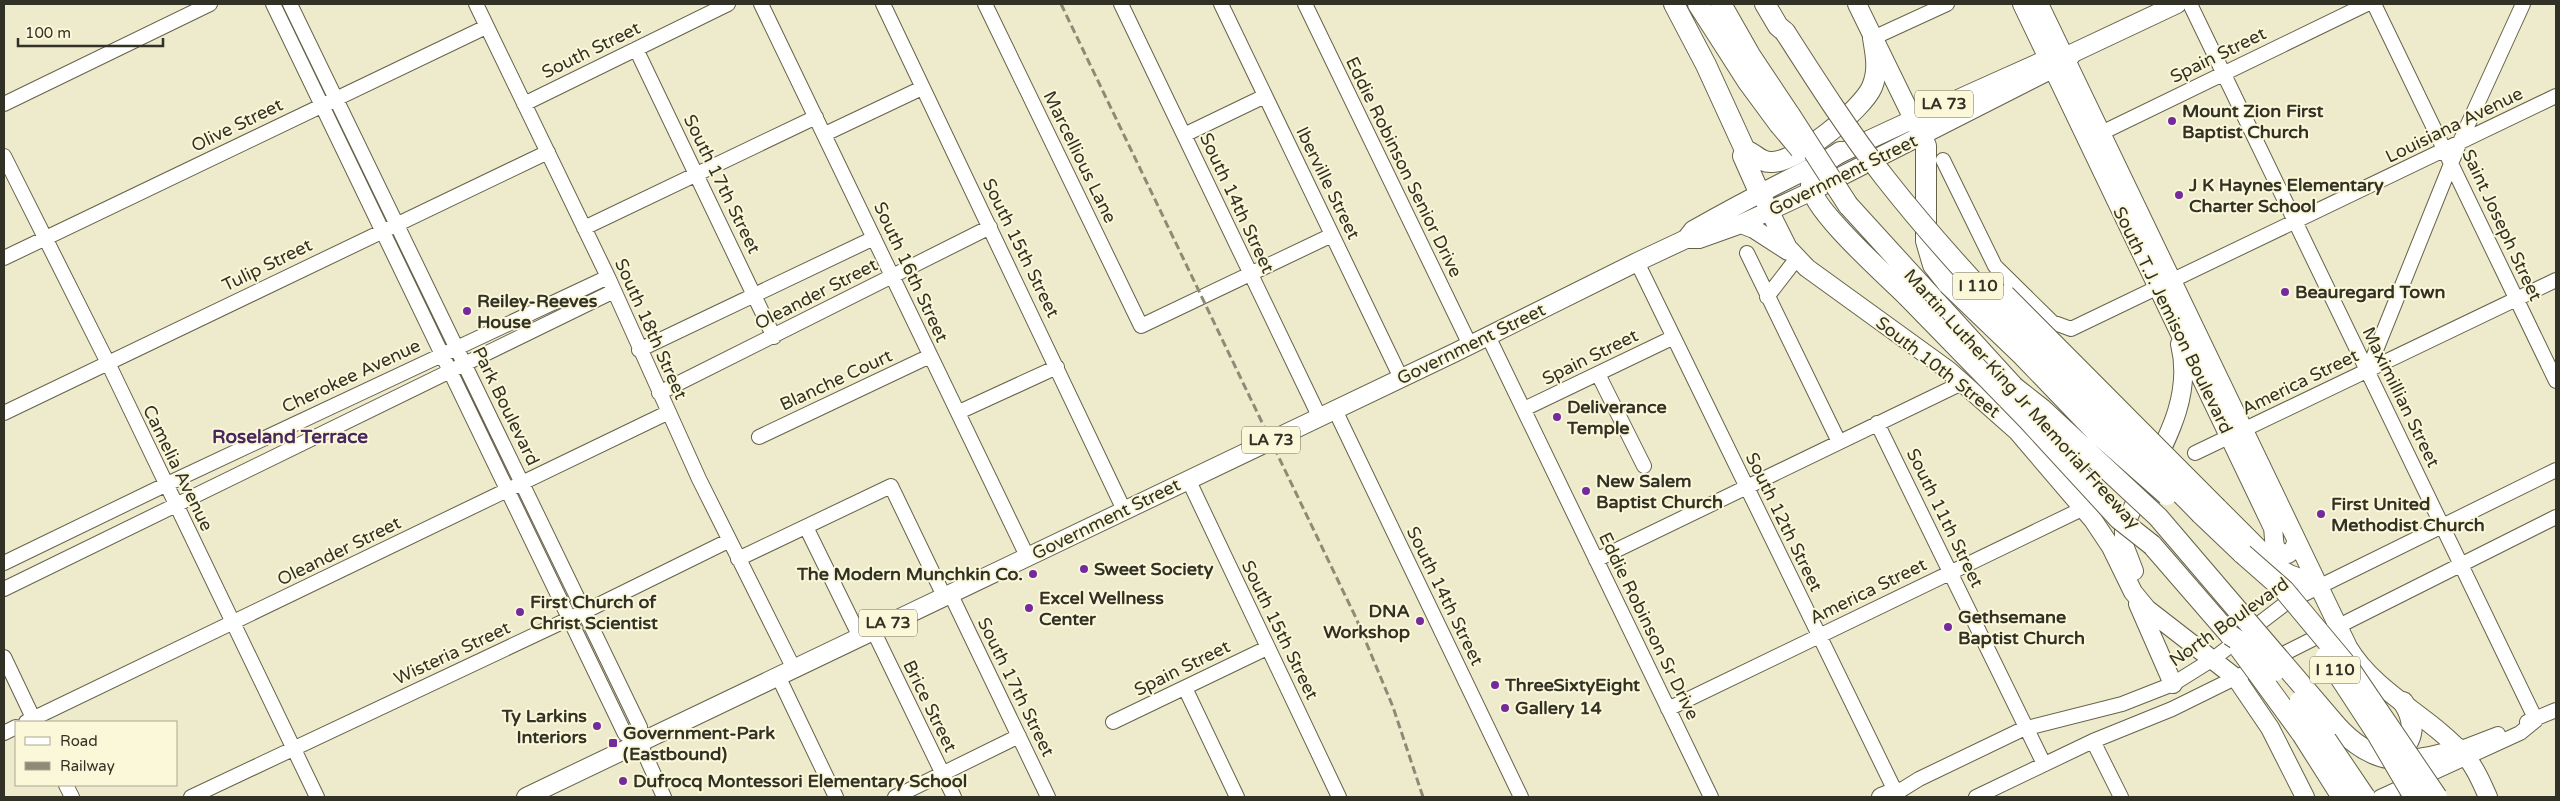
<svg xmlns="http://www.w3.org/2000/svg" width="2560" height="801" font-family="'Varela Round',sans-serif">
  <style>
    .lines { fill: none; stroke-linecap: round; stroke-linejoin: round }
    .minor-casing { stroke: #666249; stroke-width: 16 }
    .major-casing { stroke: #666249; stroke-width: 20 }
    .highway-casing { stroke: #666249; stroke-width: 22 }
    .minor { stroke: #fff; stroke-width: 14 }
    .major { stroke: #fff; stroke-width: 18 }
    .highway { stroke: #fff; stroke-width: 20 }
    .rail { stroke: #8d8b76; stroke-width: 3; stroke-dasharray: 8 4; stroke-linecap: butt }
    .highway-bridge-casing { stroke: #666249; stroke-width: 22; stroke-linecap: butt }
    .highway-bridge { stroke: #fff; stroke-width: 20 }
    .poi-dot { fill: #742a9d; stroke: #fbf7d9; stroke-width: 2 }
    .labels { text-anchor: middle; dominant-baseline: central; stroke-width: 4; stroke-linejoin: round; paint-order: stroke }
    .shield { fill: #fbf7d9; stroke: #6e6c5b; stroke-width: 1 }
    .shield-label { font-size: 16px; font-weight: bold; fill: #323125 }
    .street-label { font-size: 18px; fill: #323125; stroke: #fbf7d9 }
    .poi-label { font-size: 18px; font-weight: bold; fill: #323125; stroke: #fbf7d9; text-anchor: start }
    .neighbourhood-label { font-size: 19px; font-weight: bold; fill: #48265e; stroke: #fbf7d9 }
  </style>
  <rect width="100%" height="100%" fill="#eeeacc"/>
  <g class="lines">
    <defs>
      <path id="minor" d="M273,4L625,734L639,741
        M290,4L640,727L639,741
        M476,4L608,277L699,479L794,669
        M761,4L1027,556
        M883,4L1124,510
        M985,4L1141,326L1332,235
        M1121,4L1320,418
        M1221,4L1401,378
        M1305,4L1470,345
        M2190,4L2536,720
        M2374,4L2556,381
        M1873,38L1947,4
        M636,49L774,337
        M4,104L210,4
        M524,104L728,4
        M825,134L922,88
        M1184,135L1265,96
        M2093,137L2367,4
        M4,156L108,363L317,797
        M1943,160L1995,266L2052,322L2071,329L2556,96
        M584,228L816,117
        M1747,253L1839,442
        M4,258L486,27
        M1637,262L1898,797
        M1767,297L1797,258
        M1488,336L1711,797
        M639,350L874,238
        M2368,370L2459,144L2523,4
        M1598,374L1644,466
        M659,393L990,227
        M1524,409L1672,338
        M1335,410L1521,797
        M959,412L1057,367
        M4,413L548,152
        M1877,423L2044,764
        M759,437L930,356
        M2195,453L2556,280
        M1188,479L1339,797
        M806,527L860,637
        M738,559L891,486L944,596
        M1596,560L1964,382
        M4,563L165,485L608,277
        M4,589L614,291
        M950,593L1048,797
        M873,630L954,797
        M4,657L35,722
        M2271,660L2556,517
        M778,676L836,797
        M1185,688L1237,797
        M1668,709L2084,508
        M26,722L667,413
        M1113,722L1267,648
        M2527,722L2556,710
        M4,733L16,727
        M639,741L664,797
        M2093,741L2121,797
        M2459,749L2498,734
        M66,785L72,797
        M191,797L592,608L728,541
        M895,797L1019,736
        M1890,797L1919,779L2023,729L2122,704L2173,684L2213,659L2286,603L2556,470
        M1976,797L2093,741L2172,709L2243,674
        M2380,797L2520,733L2536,720"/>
      <path id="major" d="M1857,4L1917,127
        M2022,4L2273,528C2275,540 2271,553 2288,554L2293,550L2297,541
        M2039,4L2348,647C2376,694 2431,716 2466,757C2476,768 2482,784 2488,797
        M1764,200L1788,248L1807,268L1948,370L2017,431L2093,520L2111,547L2133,592L2147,609L2236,678L2270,728L2305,797
        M1741,224L1754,229L1788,251
        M1686,239L1693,230C1807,165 1927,113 2047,59
        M2134,571L2124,545V529C2145,469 2197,412 2180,344
        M2138,604L2173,684
        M526,797L1456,352L1637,262L1686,239H1699L1741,224L1812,191L2066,62L2073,53L2177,4
        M1881,797L1896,791"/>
      <path id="highway" d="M1674,4L1706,65L1745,150L1743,156L1759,192
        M1698,4L1748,82L1779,124
        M1721,4L1750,55L1790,115
        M1765,4L1778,26L1785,32
        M1922,136L1926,146V241L1933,265L1948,284
        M1745,150C1755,153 1760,163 1772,162C1797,162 1862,110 1872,87C1879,70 1876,56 1873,38
        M1840,152C1829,160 1811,168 1811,185C1810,208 1888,277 1907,296
        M1848,205L2014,387
        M2217,508L2277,568L2289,575L2319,586
        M2201,514L2243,554
        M2152,545L2230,635
        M2335,724C2372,766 2407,767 2459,749
        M2390,755C2415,746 2417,723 2403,702"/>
    </defs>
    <!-- minor casing -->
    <use href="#minor" class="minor-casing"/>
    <!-- major casing -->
    <use href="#major" class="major-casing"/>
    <!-- highway casing -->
    <use href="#highway" class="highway-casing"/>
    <!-- minor -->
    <use href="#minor" class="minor"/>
    <!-- major -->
    <use href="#major" class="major"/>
    <!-- highway -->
    <use href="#highway" class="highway"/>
    <!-- rail -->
    <path class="rail" d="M1061,4L1356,618L1393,707L1423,797"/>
    <defs>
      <path id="highway-bridge" d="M1785,32C1817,82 1849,132 1885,178C1980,299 2094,404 2201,514
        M1790,115L1848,205
        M1779,124L1800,149
        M1948,284L2022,355L2098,434L2167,495
        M2005,295L2217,508
        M1907,296L2027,419L2119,519L2152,545
        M2014,387L2042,409L2158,517L2335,724
        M2243,554L2284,590L2350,669L2437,797
        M2230,635L2260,655L2275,671
        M2240,649L2302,734L2342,797
        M2326,656L2377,734L2414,797
        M2300,701L2365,797"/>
    </defs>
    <!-- highway-bridge casing -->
    <use href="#highway-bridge" class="highway-bridge-casing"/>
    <!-- highway-bridge -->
    <use href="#highway-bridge" class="highway-bridge"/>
  </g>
  <!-- markers -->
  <g class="poi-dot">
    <circle cx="2172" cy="121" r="5"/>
    <circle cx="2179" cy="195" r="5"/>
    <circle cx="2285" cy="292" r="5"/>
    <circle cx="467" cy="311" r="5"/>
    <circle cx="1557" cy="417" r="5"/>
    <circle cx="1586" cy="491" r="5"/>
    <circle cx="2321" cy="514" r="5"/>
    <circle cx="1084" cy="569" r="5"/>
    <circle cx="1033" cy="574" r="5"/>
    <circle cx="1029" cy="608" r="5"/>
    <circle cx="520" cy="612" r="5"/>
    <circle cx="1420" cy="621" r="5"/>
    <circle cx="1948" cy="627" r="5"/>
    <circle cx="1495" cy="685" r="5"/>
    <circle cx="1505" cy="708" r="5"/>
    <circle cx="597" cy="726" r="5"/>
    <rect x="608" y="738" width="10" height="10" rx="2.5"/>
    <circle cx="623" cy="781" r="5"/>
  </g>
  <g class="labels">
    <!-- shield labels -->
    <g class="shield">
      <rect x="1915" y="90.5" width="58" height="27" rx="4"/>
      <rect x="1953" y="272.5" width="50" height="27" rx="4"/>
      <rect x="1242" y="426.5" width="58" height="27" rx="4"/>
      <rect x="859" y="609.5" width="58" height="27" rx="4"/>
      <rect x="2310" y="656.5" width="50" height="27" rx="4"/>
    </g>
    <g class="shield-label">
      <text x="1944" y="104">LA 73</text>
      <text x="1978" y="286">I 110</text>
      <text x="1271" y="440">LA 73</text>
      <text x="888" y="623">LA 73</text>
      <text x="2335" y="670">I 110</text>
    </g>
    <!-- street labels -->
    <g class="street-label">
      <text transform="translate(591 50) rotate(-26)">South Street</text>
      <text transform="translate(2218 55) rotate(-26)">Spain Street</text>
      <text transform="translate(237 125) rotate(-26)">Olive Street</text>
      <text transform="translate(2454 125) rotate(-26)">Louisiana Avenue</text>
      <text transform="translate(1080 157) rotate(64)">Marcellious Lane</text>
      <text transform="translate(1404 167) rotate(64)">Eddie Robinson Senior Drive</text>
      <text transform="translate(1843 175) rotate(-26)">Government Street</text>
      <text transform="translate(1328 183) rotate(64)">Iberville Street</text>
      <text transform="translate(722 184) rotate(64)">South 17th Street</text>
      <text transform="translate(1237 203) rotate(65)">South 14th Street</text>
      <text transform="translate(2502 225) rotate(65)">Saint Joseph Street</text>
      <text transform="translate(1021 248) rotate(64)">South 15th Street</text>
      <text transform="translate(267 265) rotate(-26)">Tulip Street</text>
      <text transform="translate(911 272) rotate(65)">South 16th Street</text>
      <text transform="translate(816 294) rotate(-27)">Oleander Street</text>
      <text transform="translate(2173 320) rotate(64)">South T.J. Jemison Boulevard</text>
      <text transform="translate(651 329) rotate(66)">South 18th Street</text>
      <text transform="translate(1471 344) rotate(-26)">Government Street</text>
      <text transform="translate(1590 357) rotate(-26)">Spain Street</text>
      <text transform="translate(1938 367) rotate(38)">South 10th Street</text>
      <text transform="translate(351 376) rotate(-25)">Cherokee Avenue</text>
      <text transform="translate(836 380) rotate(-25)">Blanche Court</text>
      <text transform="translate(2300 382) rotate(-26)">America Street</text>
      <text transform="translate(2401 397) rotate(64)">Maximillian Street</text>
      <text transform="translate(2022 399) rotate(48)">Martin Luther King Jr Memorial Freeway</text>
      <text transform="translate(506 406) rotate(64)">Park Boulevard</text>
      <text transform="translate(178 468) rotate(64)">Camelia Avenue</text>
      <text transform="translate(1945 518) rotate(64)">South 11th Street</text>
      <text transform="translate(1106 519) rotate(-26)">Government Street</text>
      <text transform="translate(1784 522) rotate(64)">South 12th Street</text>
      <text transform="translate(339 551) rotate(-26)">Oleander Street</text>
      <text transform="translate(1868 591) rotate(-26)">America Street</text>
      <text transform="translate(1445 596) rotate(64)">South 14th Street</text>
      <text transform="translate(2229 622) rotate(-35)">North Boulevard</text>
      <text transform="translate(1649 626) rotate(64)">Eddie Robinson Sr Drive</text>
      <text transform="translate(1280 630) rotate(64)">South 15th Street</text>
      <text transform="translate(452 653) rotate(-25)">Wisteria Street</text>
      <text transform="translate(1182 668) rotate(-26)">Spain Street</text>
      <text transform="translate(1016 687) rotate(64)">South 17th Street</text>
      <text transform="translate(930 706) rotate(64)">Brice Street</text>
    </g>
    <!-- poi labels -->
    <g class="poi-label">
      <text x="2182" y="111">Mount Zion First<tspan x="2182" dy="21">Baptist Church</tspan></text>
      <text x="2189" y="185">J K Haynes Elementary<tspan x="2189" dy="21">Charter School</tspan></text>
      <text x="2295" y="292">Beauregard Town</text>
      <text x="477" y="301">Reiley-Reeves<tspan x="477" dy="21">House</tspan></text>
      <text x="1567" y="407">Deliverance<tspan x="1567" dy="21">Temple</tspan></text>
      <text x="1596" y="481">New Salem<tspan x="1596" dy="21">Baptist Church</tspan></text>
      <text x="2331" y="504">First United<tspan x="2331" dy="21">Methodist Church</tspan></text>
      <text x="1094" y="569">Sweet Society</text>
      <text x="1023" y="574" text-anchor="end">The Modern Munchkin Co.</text>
      <text x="1039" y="598">Excel Wellness<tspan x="1039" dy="21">Center</tspan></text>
      <text x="530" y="602">First Church of<tspan x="530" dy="21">Christ Scientist</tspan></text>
      <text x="1410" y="611" text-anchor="end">DNA<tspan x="1410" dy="21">Workshop</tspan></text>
      <text x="1958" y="617">Gethsemane<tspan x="1958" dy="21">Baptist Church</tspan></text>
      <text x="1505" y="685">ThreeSixtyEight</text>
      <text x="1515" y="708">Gallery 14</text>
      <text x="587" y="716" text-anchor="end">Ty Larkins<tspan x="587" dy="21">Interiors</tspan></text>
      <text x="623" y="733">Government-Park<tspan x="623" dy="21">(Eastbound)</tspan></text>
      <text x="633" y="781">Dufrocq Montessori Elementary School</text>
    </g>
    <!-- neighbourhood labels -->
    <g class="neighbourhood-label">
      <text x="290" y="437">Roseland Terrace</text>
    </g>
  </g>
  <!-- border -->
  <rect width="2560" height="801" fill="none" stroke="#323125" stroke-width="10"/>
  <!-- legend -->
  <rect x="15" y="721" width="162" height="65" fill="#fbf7d9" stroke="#aba891"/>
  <rect x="25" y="737" width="25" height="8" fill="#ffffff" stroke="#aba891"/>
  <text x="60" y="746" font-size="15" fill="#323125">Road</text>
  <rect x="25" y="762" width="25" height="8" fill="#8d8b76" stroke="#aba891"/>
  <text x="60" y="771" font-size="15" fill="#323125">Railway</text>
  <!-- scale -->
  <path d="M18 38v8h145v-8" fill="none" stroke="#323125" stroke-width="2.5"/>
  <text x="25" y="38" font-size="15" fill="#323125" stroke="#fbf7d9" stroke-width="4" paint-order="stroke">100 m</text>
</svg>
